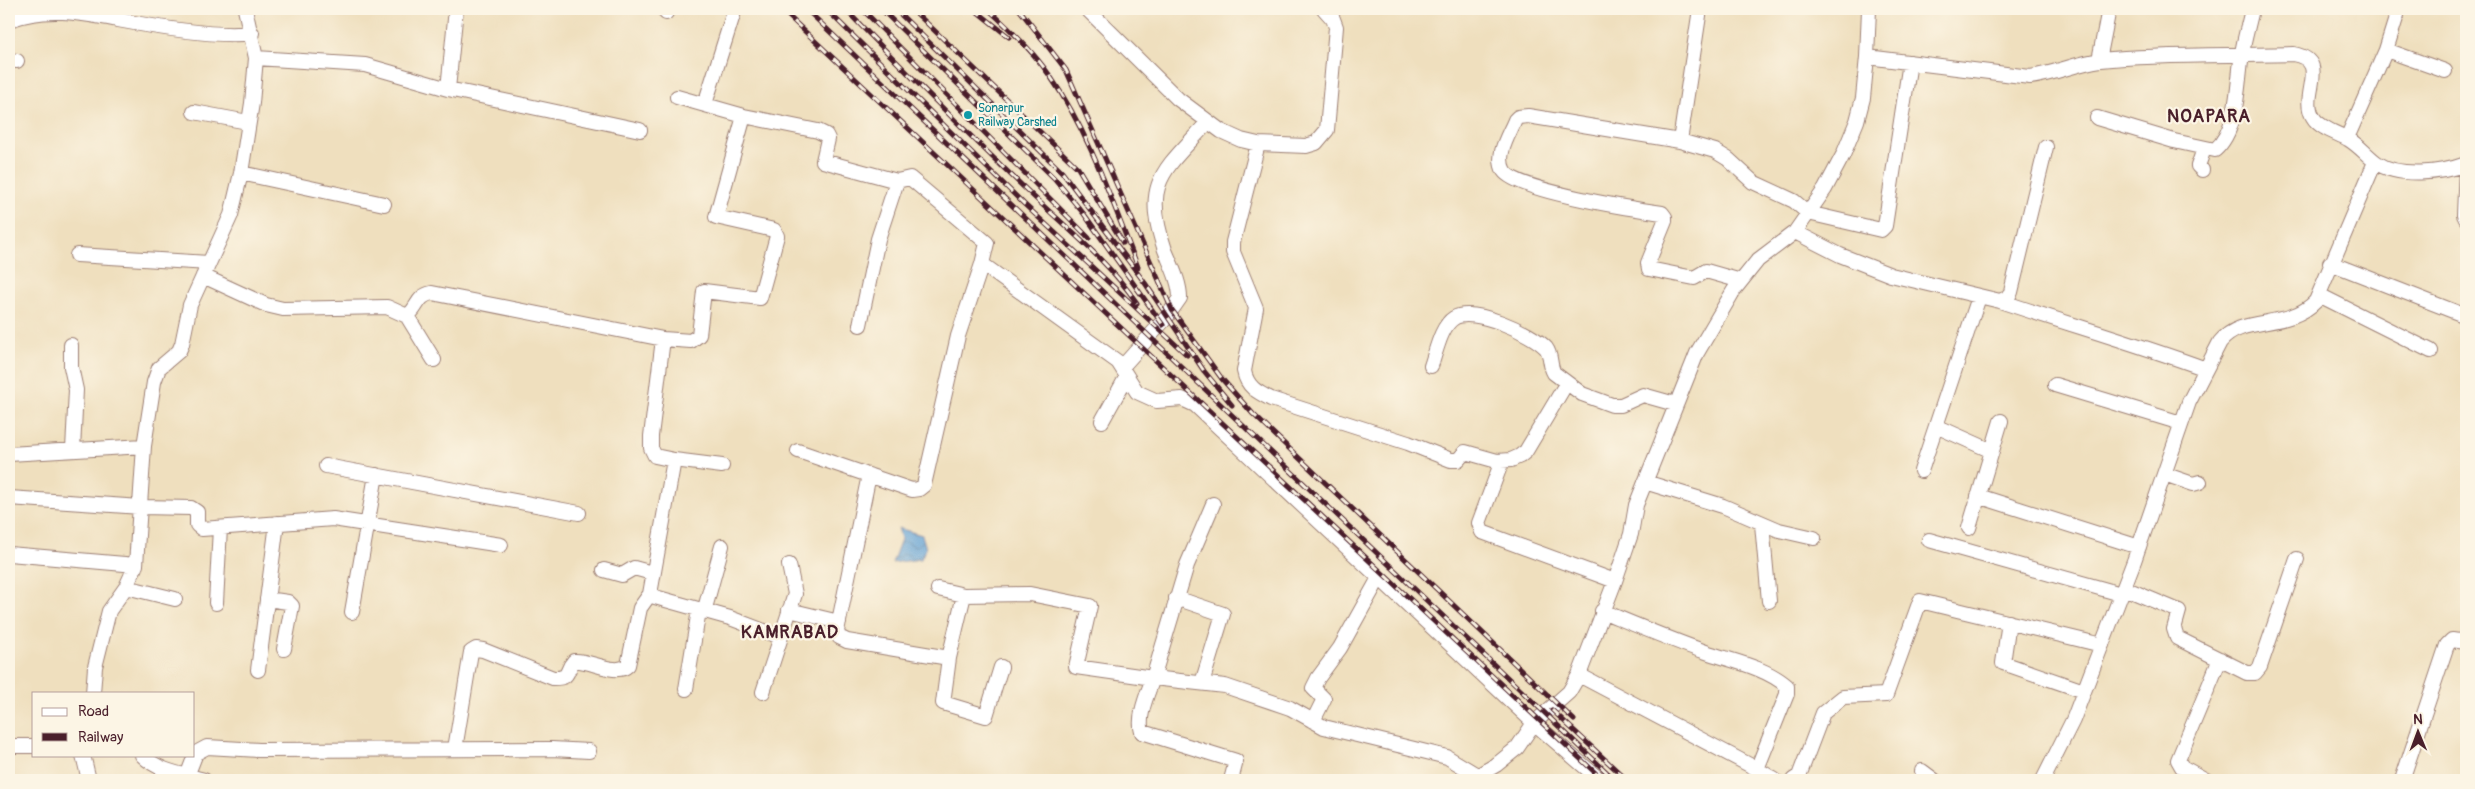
<svg xmlns="http://www.w3.org/2000/svg" width="2475" height="789" font-family="Pangolin,sans-serif">
  <style>
    .water { fill: url(#water-waves); stroke: #566080 }
    .lines { fill: none; stroke-linecap: round; stroke-linejoin: round }
    .minor-casing { stroke: #9c7f74; stroke-width: 16 }
    .minor { stroke: #fff; stroke-width: 14 }
    .rail-casing { stroke: #4a1f2b; stroke-width: 5 }
    .rail { stroke: #fcf5e5; stroke-width: 3; stroke-dasharray: 9; stroke-linecap: butt }
    .culture-dot { fill: #0f9aa8; stroke: #fcf5e5; stroke-width: 2 }
    .labels { text-anchor: middle; dominant-baseline: central; stroke-width: 4.5; stroke-linejoin: round; paint-order: stroke }
    .culture-label { font-size: 12px; fill: #0d838f; stroke: #fcf5e5; text-anchor: start }
    .district-label { font-size: 18px; font-weight: bold; letter-spacing: 1px; fill: #4a1f2b; stroke: #fcf5e5 }
  </style>
  <defs>
    <pattern id="water-waves" width="16" height="10" patternUnits="userSpaceOnUse" patternTransform="scale(1.25)"><rect width="16" height="10" fill="#62a1d4"/><path d="M0 5q4-4 8 0t8 0" fill="none" stroke="#5383ac"/></pattern>
  </defs>
  <rect width="100%" height="100%" fill="#fcf5e5"/>
  <filter id="ink" filterUnits="userSpaceOnUse"><feTurbulence type="fractalNoise" baseFrequency=".02" numOctaves="2"/><feDisplacementMap in="SourceGraphic" scale="10" xChannelSelector="R" yChannelSelector="G"/><feConvolveMatrix kernelMatrix="1 2 1 2 8 2 1 2 1" color-interpolation-filters="sRGB"/></filter>
  <filter id="wash" filterUnits="userSpaceOnUse"><feTurbulence type="fractalNoise" baseFrequency=".0096" numOctaves="4" result="noise"/><feDisplacementMap in="SourceGraphic" scale="20" xChannelSelector="R" yChannelSelector="G"/><feGaussianBlur stdDeviation="1.12" result="paint"/><feColorMatrix in="noise" values="0 0 0 0 0 0 0 0 0 0 0 0 0 0 0 0 0 1.4 0 .05"/><feComposite in="paint" operator="in"/></filter>
  <g filter="url(#wash)">
    <rect width="100%" height="100%" fill="#efdfbe"/>
    <!-- water -->
    <path class="water" d="M898,528L922,535L926,548L921,559L892,563L901,539Z"/>
  </g>
  <g filter="url(#ink)">
    <g class="lines">
      <defs>
        <path id="minor" d="M665,9L666,13
          M1087,9L1178,99L1221,131L1241,140L1258,144L1306,146L1316,143L1327,130L1336,27L1333,19L1324,9
          M9,20C46,6 81,13 118,20C155,27 217,38 252,33
          M2386,50L2445,71
          M1867,57L1869,9
          M256,58L365,65L448,89L640,130
          M9,60L17,61
          M2099,60L2109,9
          M448,89L456,9
          M677,97L744,116L818,131L826,135L828,139L823,161L897,181L910,178L987,243L982,264L958,336L924,485L919,489L912,490L798,451
          M705,104L734,12L731,9
          M194,112L248,122
          M2097,118L2174,141L2215,150C2239,129 2237,83 2242,54C2244,39 2249,24 2252,9
          M2347,138L2386,50L2397,15
          M1680,141L1700,9
          M1258,144L1233,242V252L1256,308L1244,371C1247,387 1257,392 1271,399L1408,443L1451,460H1458L1465,452L1497,461L1511,460L1520,456L1526,451L1566,384
          M2466,165L2464,215L2466,219
          M2202,170L2198,166L2204,149
          M241,173L384,204
          M1795,232L1840,255L1891,275L2000,301L2007,298L2011,292L2046,147
          M77,255L209,263
          M2330,263L2466,316
          M982,264L1118,362L1137,392L1157,401L1182,399L1195,405L1534,723L1600,780
          M203,276L266,305L283,309L387,307L407,316C418,309 416,296 432,293L663,339L691,341L699,335L704,291L760,298L777,236L774,230L716,217L744,116
          M1741,281L1706,271L1694,278L1649,269L1648,263L1665,221V217L1662,213C1635,209 1517,191 1504,171C1495,155 1509,135 1515,120L1518,117L1528,116L1680,141L1715,151L1728,159L1753,182L1794,201L1808,213L1881,230L1885,226L1910,62
          M2319,295L2431,351
          M2000,301C2068,324 2138,344 2206,369
          M407,316L434,360
          M860,325L878,239L897,181
          M663,339L651,436V448L655,456L674,460
          M71,345V367L76,390L73,449
          M1431,366C1436,352 1441,326 1454,318C1473,306 1532,333 1546,348C1552,356 1549,365 1554,373L1582,394L1612,405H1621L1643,395L1675,404
          M1122,367L1166,318L1180,298C1180,282 1171,265 1165,250C1141,181 1165,170 1208,122
          M2055,385L2181,423
          M1102,421L1127,376
          M1936,426L1992,451L1969,528
          M1992,451L2001,421
          M9,454L144,446
          M1502,461L1479,523L1482,532L1615,581
          M326,466L579,513
          M722,466L674,460L650,594L655,597L730,618L780,637
          M1921,471L1979,297
          M2164,474L2193,484L2200,482
          M869,475L837,631L839,637L847,641L949,658
          M1645,482L1723,506L1779,530L1814,538
          M1978,496L2139,547
          M9,498L141,507L191,508L197,512V525L202,529L333,519L501,545
          M1762,524L1769,601
          M1929,540L2121,594
          M9,554L136,565
          M604,570L622,575L634,568L652,573
          M126,587L175,599
          M2124,588L2179,611L2174,629L2177,638L2247,673H2255L2260,667L2297,559
          M938,589L964,595
          M1176,598L1223,614L1202,683
          M267,599L288,602L292,606L284,649
          M216,603L220,528
          M789,610L839,622
          M1602,611C1636,625 1671,640 1706,652C1732,661 1765,667 1787,686V694L1757,769
          M352,612L376,475
          M704,612L722,546
          M2009,622L2003,663L2084,691
          M1001,667L986,716L943,703L949,658L964,595L1030,594L1090,606L1076,667L1153,678L1187,565L1213,504
          M258,670L277,523
          M1579,675L1757,769L1775,780
          M686,689L699,610
          M763,692L795,594L789,565
          M93,693L95,667L109,611L126,587L136,565L144,446L154,382L159,368L179,351L182,344L190,305L231,215L241,173L252,103L256,58L245,9
          M1313,721L1324,699L1313,688L1318,678L1340,648L1379,578
          M9,746H34
          M455,749L471,652L476,649L483,650L553,678C572,678 564,672 574,661C589,659 616,677 628,665L640,608L650,594
          M83,755L89,780
          M142,755C159,772 182,774 204,780
          M1922,771L1934,780
          M187,776L196,753L207,747L259,750L552,749L589,751
          M1231,780L1236,761L1142,732C1137,716 1148,693 1153,678L1225,686L1290,708L1324,727L1447,757L1477,775
          M1470,780L1496,765L1517,748L1534,723L1569,692L1579,675L1615,581L1631,534L1636,505L1697,353L1734,290L1758,260L1795,232L1825,189L1843,155L1857,121L1863,98L1867,57L2030,77C2054,74 2077,63 2101,60C2164,54 2229,56 2293,54C2332,61 2299,95 2313,117C2319,128 2337,133 2348,139C2360,146 2367,156 2377,163C2399,178 2442,173 2466,164
          M1793,780L1799,776L1823,713L1843,697L1886,695L1920,601L2102,645
          M2043,780L2073,720L2134,561L2189,402L2220,342C2243,314 2287,331 2316,301L2375,162
          M2206,780L2182,767L2178,760L2220,659
          M2402,780L2447,645L2452,640L2466,642"/>
      </defs>
      <!-- minor casing -->
      <use href="#minor" class="minor-casing"/>
      <!-- minor -->
      <use href="#minor" class="minor"/>
      <defs>
        <path id="rail" d="M781,9L1603,780
          M806,9L1615,780
          M826,9L1024,204L1187,355
          M845,9C907,73 970,136 1034,197C1070,231 1109,262 1137,303
          M862,9L1089,238
          M881,9L1054,178L1084,214L1163,325
          M895,9L1062,172L1145,283L1204,371L1232,405
          M912,9L1078,168L1123,243
          M974,9L1009,37
          M988,9C1010,29 1033,51 1050,76C1090,134 1112,202 1138,267
          M1019,9L1066,70L1172,310L1222,379L1253,414L1574,720
          M1552,710L1627,780"/>
      </defs>
      <!-- rail casing -->
      <use href="#rail" class="rail-casing"/>
      <!-- rail -->
      <use href="#rail" class="rail"/>
    </g>
  </g>
  <!-- markers -->
  <circle class="culture-dot" cx="968" cy="115" r="5"/>
  <g class="labels">
    <!-- culture labels -->
    <g class="culture-label">
      <text x="978" y="108">Sonarpur<tspan x="978" dy="14">Railway Carshed</tspan></text>
    </g>
    <!-- district labels -->
    <g class="district-label">
      <text x="2209" y="116">NOAPARA</text>
      <text x="790" y="632">KAMRABAD</text>
    </g>
  </g>
  <!-- margin -->
  <rect width="2475" height="789" fill="none" stroke="#fcf5e5" stroke-width="30"/>
  <!-- legend -->
  <rect x="32" y="692" width="162" height="65" fill="#fcf5e5" stroke="#b59f9b"/>
  <rect x="42" y="708" width="25" height="8" fill="#ffffff" stroke="#b59f9b"/>
  <text x="78" y="716" font-size="15" fill="#4a1f2b">Road</text>
  <rect x="42" y="733" width="25" height="8" fill="#4a1f2b" stroke="#b59f9b"/>
  <text x="78" y="742" font-size="15" fill="#4a1f2b">Railway</text>
  <!-- north arrow -->
  <g transform="translate(2418 732) rotate(359)" stroke="#fcf5e5" stroke-width="4" paint-order="stroke">
  <path d="M0-4L9 19L0 12L-9 19Z" fill="#4a1f2b"/>
  <text y="-8" font-size="14" font-weight="bold" text-anchor="middle" fill="#4a1f2b">N</text>
  </g>
</svg>
